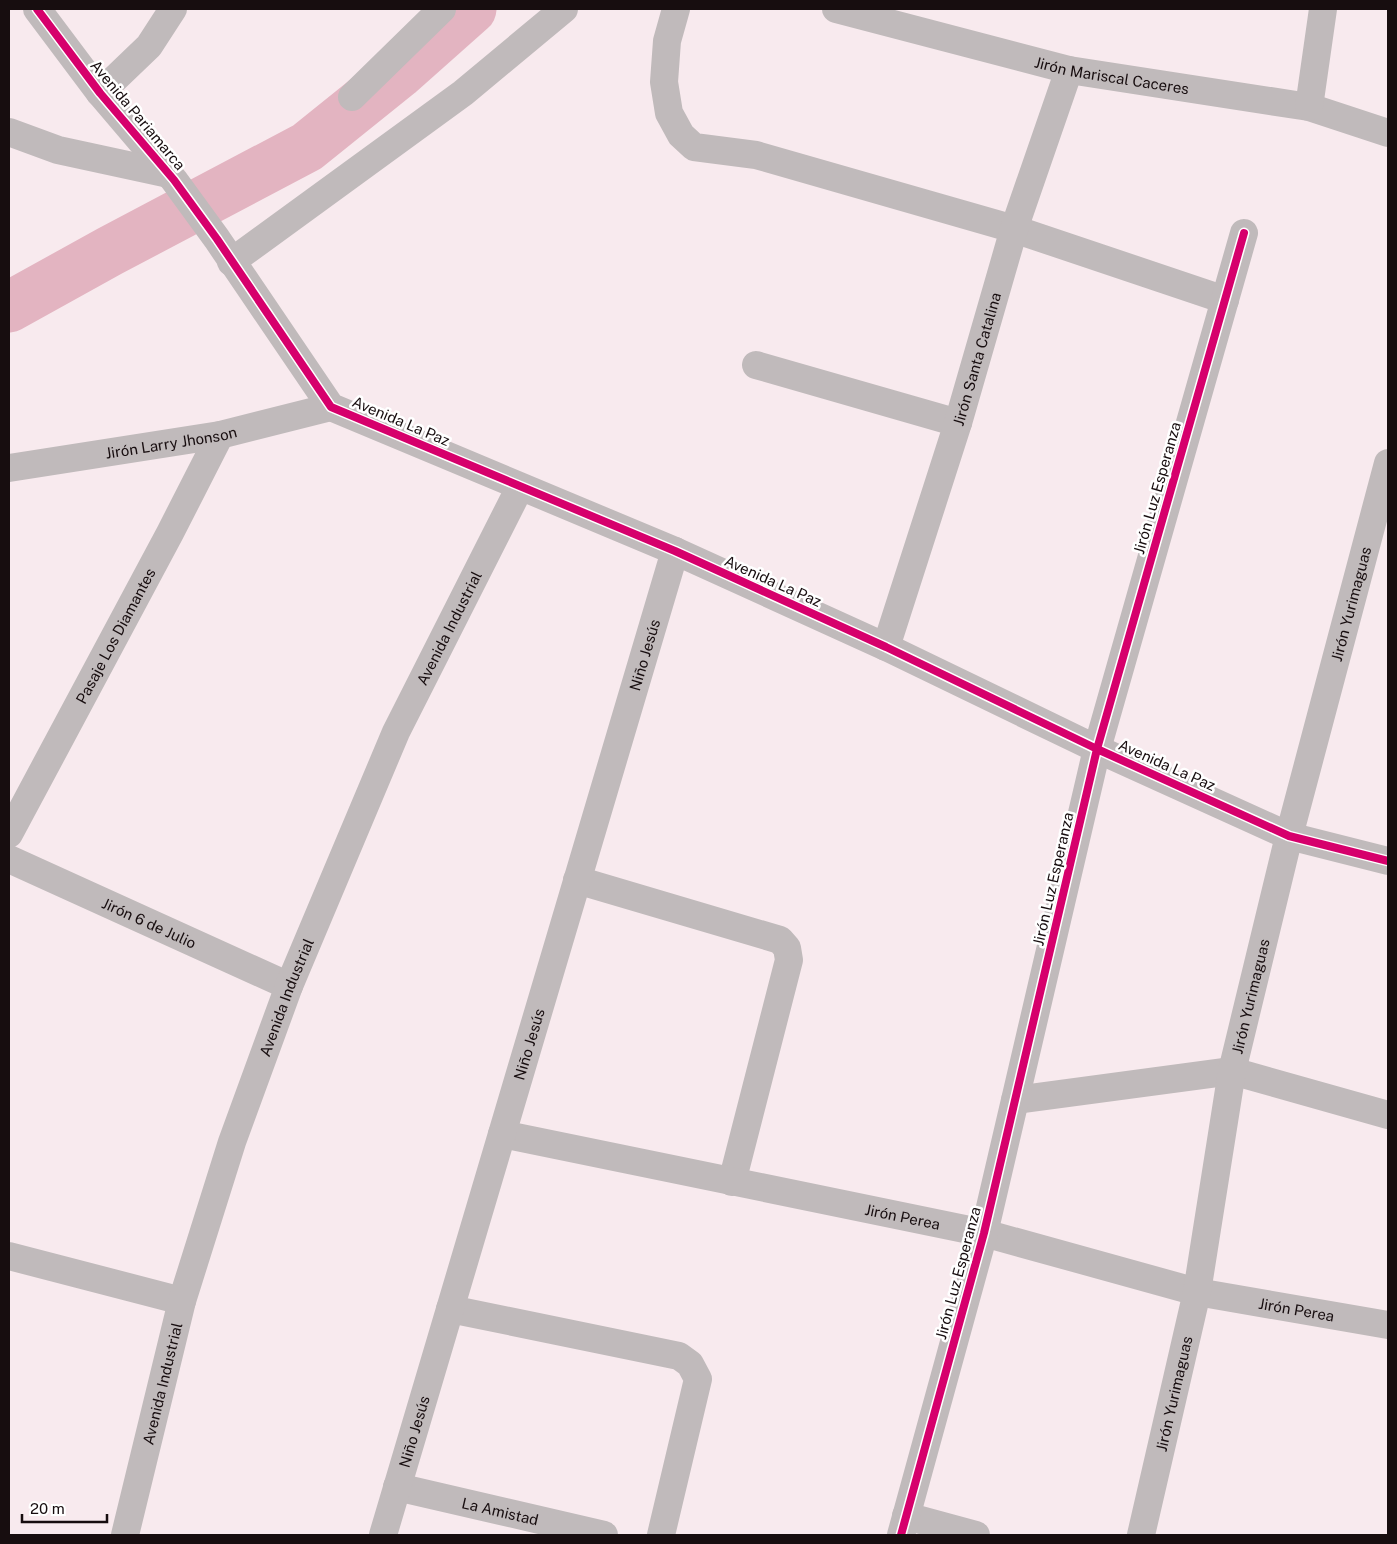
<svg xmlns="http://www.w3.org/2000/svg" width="1397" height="1544" font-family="'Public Sans',sans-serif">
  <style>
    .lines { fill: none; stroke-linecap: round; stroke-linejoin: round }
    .river { stroke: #e3b4c1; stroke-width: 51 }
    .minor { stroke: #c0babb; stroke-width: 28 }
    .cycleway-casing { stroke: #fff; stroke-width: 11 }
    .cycleway { stroke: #d6006c; stroke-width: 8 }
    .labels { text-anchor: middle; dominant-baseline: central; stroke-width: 5; stroke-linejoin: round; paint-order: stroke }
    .street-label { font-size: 15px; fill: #170d0f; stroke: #fff }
  </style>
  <rect width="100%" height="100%" fill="#f8eaee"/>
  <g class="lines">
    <!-- river -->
    <path class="river" d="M9,307L110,251L307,147L399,73L471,9"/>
    <!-- minor -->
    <g class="minor">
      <path d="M37,9L100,93L174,180L217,239L331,407L675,551L886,647L1097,749L1289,836L1388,861"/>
      <path d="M676,9L667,41L664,82L669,113L681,135L694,147L756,155L1014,229L1225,300"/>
      <path id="s1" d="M836,9L1069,70L1309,107L1388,133"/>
      <path d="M100,93L149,46L173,9"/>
      <path d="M352,97L442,9"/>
      <path d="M1309,107L1323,9"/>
      <path d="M9,132L58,150L169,174"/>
      <path d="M231,262L463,93L564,9"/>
      <path d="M756,365L958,423"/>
      <path id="s2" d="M9,468L220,435L331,407"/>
      <path id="s3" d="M886,647L958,423L1014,229L1069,70"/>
      <path id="s4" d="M9,834L170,533L220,435"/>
      <path id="s5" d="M9,859L289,986"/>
      <path d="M577,880L780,940L787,948L789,960L732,1182"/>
      <path d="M1015,1100L1232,1071L1388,1115"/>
      <path id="s6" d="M502,1134L984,1233L1197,1292L1388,1325"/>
      <path d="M9,1256L182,1301"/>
      <path d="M450,1309L679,1356L690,1364L698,1379L661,1535"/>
      <path id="s7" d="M397,1487L604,1535"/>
      <path d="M906,1516L976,1535"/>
      <path id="s8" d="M125,1535L182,1301L232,1142L289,986L396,732L520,487"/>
      <path id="s9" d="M383,1535L675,551"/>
      <path d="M901,1535L984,1233L1097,749L1244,233"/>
      <path id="s10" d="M1141,1535L1197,1292L1232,1071L1289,836L1388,463"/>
    </g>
    <defs>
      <path id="cycleway" d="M37,9L100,93L174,180L217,239L331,407L675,551L886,647L1097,749L1289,836L1388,861
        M901,1535L984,1233L1097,749L1244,233"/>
    </defs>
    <!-- cycleway casing -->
    <use href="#cycleway" class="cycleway-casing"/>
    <!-- cycleway -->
    <use href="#cycleway" class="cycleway"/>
  </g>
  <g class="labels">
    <!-- street labels -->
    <g class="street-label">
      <text stroke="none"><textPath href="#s1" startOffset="284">Jirón Mariscal Caceres</textPath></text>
      <text transform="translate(138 115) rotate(50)">Avenida Pariamarca</text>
      <text stroke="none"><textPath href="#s3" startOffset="302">Jirón Santa Catalina</textPath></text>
      <text transform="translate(401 421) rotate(23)">Avenida La Paz</text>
      <text stroke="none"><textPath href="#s2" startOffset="164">Jirón Larry Jhonson</textPath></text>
      <text transform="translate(1157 488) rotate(-74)">Jirón Luz Esperanza</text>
      <text transform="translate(773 581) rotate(24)">Avenida La Paz</text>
      <text stroke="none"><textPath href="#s10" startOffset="955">Jirón Yurimaguas</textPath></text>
      <text stroke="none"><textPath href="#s8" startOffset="966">Avenida Industrial</textPath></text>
      <text stroke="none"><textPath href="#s4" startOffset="225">Pasaje Los Diamantes</textPath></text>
      <text stroke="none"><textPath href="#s9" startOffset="918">Niño Jesús</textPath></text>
      <text transform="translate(1167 765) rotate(24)">Avenida La Paz</text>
      <text transform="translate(1053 879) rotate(-77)">Jirón Luz Esperanza</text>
      <text stroke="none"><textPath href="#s5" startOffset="154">Jirón 6 de Julio</textPath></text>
      <text stroke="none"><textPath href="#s10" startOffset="550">Jirón Yurimaguas</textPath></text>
      <text stroke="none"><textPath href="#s8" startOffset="562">Avenida Industrial</textPath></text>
      <text stroke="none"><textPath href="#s9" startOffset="512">Niño Jesús</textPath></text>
      <text stroke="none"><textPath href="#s6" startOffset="409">Jirón Perea</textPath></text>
      <text transform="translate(958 1273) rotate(-75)">Jirón Luz Esperanza</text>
      <text stroke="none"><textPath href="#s6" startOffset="814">Jirón Perea</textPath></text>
      <text stroke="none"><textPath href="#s8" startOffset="156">Avenida Industrial</textPath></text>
      <text stroke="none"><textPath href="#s10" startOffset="145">Jirón Yurimaguas</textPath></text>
      <text stroke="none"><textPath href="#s9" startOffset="108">Niño Jesús</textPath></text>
      <text stroke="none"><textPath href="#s7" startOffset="106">La Amistad</textPath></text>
    </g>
  </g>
  <!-- border -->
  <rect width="1397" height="1544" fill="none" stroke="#170d0f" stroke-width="20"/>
  <!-- scale -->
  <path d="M22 1514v8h85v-8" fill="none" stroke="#170d0f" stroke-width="2.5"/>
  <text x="30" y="1514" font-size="15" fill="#170d0f" stroke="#ffffff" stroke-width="4" paint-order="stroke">20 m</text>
</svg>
